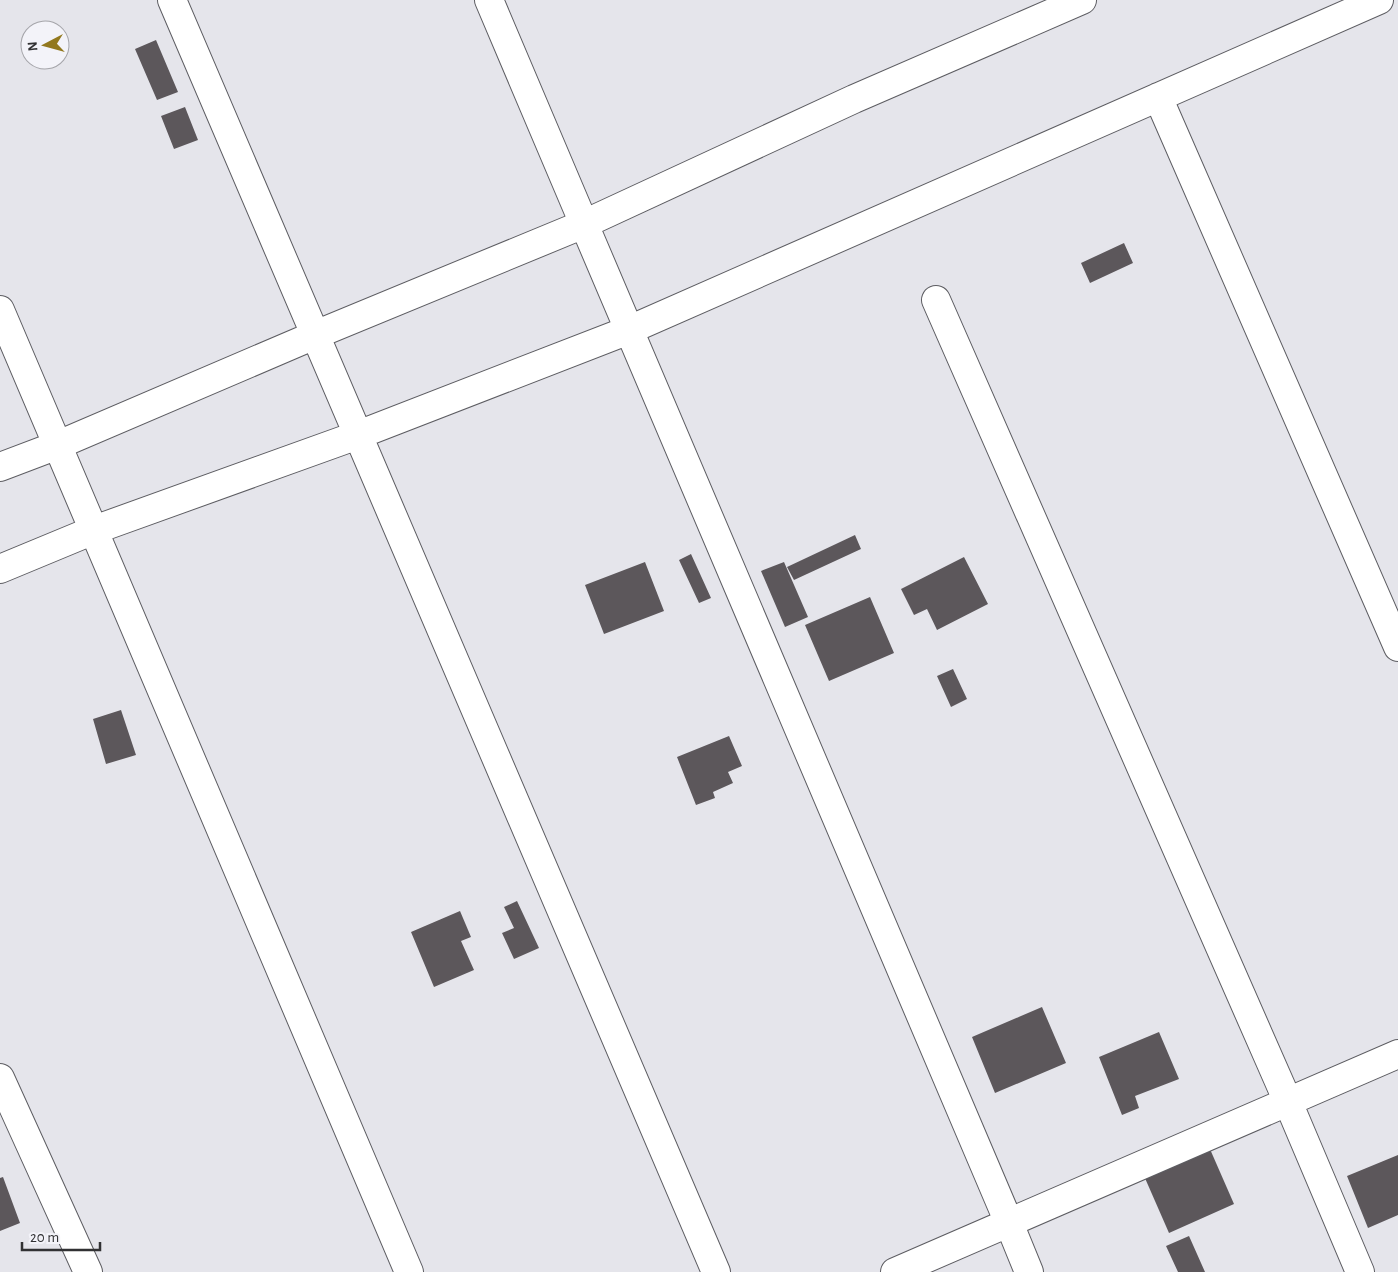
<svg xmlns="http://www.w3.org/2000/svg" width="1398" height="1272" font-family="'Alegreya Sans',sans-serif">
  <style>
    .building { fill: #5c575b }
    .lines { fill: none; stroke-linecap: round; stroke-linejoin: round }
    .street-casing { stroke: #5d5d62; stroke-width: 30 }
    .street { stroke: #fff; stroke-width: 28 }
  </style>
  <rect width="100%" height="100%" fill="#e5e5eb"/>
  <!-- building -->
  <path class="building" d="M156,40L178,92L157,100L135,49Z
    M185,107L198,140L174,149L161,116Z
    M1124,243L1133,263L1090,283L1081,263Z
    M855,535L861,549L794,580L787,567Z
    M691,554L711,598L699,603L679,560Z
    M964,557L988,604L937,630L927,609L914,615L901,589Z
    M645,562L664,611L604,634L585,585Z
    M784,562L808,617L785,627L761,571Z
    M870,597L894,653L829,681L805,625Z
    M953,669L967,699L951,707L937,676Z
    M121,710L136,755L106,764L93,719Z
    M729,736L742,766L728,772L733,783L713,792L715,798L696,805L677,757Z
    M517,901L539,948L514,959L502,933L514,928L504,907Z
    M460,911L471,937L461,941L474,970L434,987L411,932Z
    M1042,1007L1066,1063L995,1093L972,1037Z
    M1159,1032L1179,1079L1135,1096L1139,1108L1122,1115L1099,1057Z
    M1206,1140L1234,1204L1169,1233L1141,1169Z
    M1398,1155V1215L1368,1228L1347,1176Z
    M3,1177L20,1223L0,1231V1178Z
    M1189,1236L1205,1272H1178L1166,1246Z"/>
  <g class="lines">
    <defs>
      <path id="street" d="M172,0L716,1272
        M489,0L584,224L1009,1223L1029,1272
        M1158,97L1398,647
        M936,300L1288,1102L1360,1272
        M0,310L409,1272
        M0,467L58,445L315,335L584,224L854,99L1082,0
        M0,569L94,530L358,435L629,330L1379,0
        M0,1078L88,1272
        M895,1272L1398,1054"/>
    </defs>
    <!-- street casing -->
    <use href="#street" class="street-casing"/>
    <!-- street -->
    <use href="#street" class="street"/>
  </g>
  <!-- north arrow -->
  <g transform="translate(45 45) rotate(264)"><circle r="24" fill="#f3f3f9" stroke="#a5a5aa"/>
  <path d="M0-4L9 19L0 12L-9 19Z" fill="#92781e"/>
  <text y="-8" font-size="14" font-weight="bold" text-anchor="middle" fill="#313133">N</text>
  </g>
  <!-- scale -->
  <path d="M22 1242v8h78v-8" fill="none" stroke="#313133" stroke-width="2.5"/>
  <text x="30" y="1242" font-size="15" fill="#313133" stroke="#f3f3f9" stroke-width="4" paint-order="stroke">20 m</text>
</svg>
